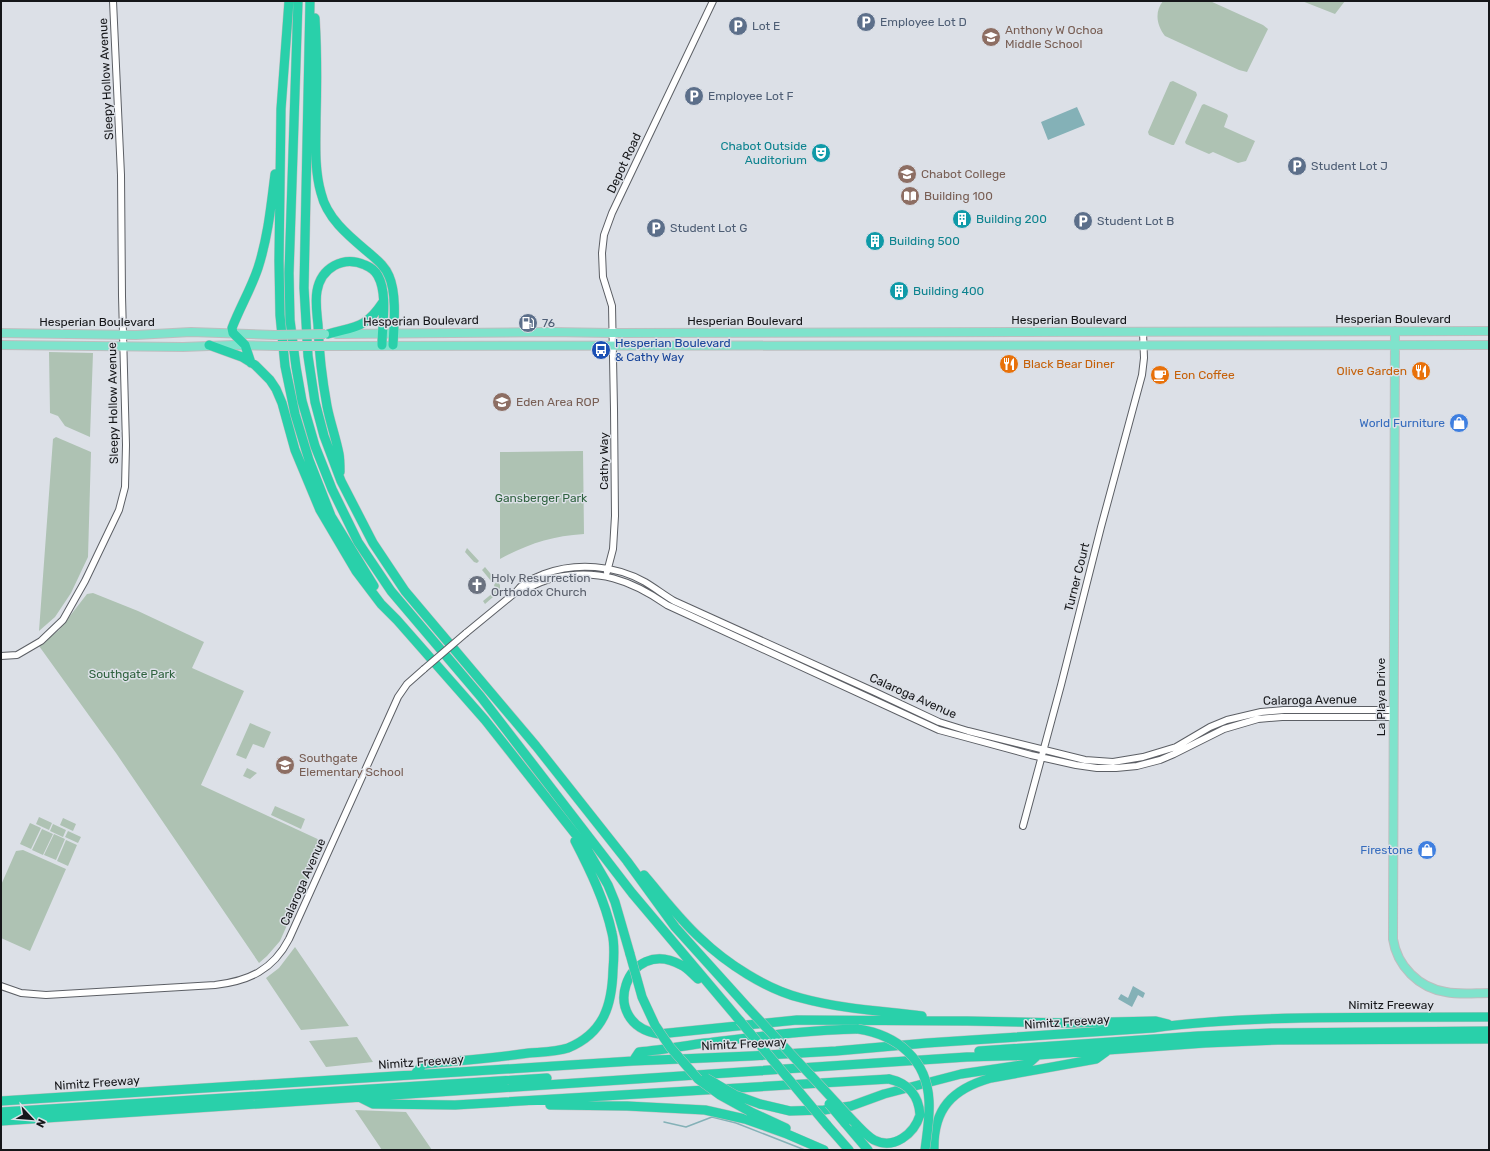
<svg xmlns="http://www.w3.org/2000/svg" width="1490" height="1151" font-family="Rubik,sans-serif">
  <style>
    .green { fill: #aec2b3 }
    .water { fill: #84b1b7 }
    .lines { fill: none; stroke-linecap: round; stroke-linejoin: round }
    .stream { stroke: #84b1b7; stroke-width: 1.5 }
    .minor-casing { stroke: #5c5f65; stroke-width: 8 }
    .major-casing { stroke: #bdbebf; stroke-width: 10 }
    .highway-casing { stroke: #bdbebf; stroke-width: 10 }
    .minor { stroke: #fff; stroke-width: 6 }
    .major { stroke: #7fe3cc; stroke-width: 8 }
    .highway { stroke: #29d0aa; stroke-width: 9 }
    .minor-bridge-casing { stroke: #5c5f65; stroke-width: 8; stroke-linecap: butt }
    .major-bridge-casing { stroke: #bdbebf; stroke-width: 10; stroke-linecap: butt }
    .highway-bridge-casing { stroke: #bdbebf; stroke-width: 10; stroke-linecap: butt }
    .minor-bridge { stroke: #fff; stroke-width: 6 }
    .major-bridge { stroke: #7fe3cc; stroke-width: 8 }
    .highway-bridge { stroke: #29d0aa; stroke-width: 9 }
    .labels { text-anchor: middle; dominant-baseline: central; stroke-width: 3; stroke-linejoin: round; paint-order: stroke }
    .service-label { font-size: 12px; fill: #4e5e75; stroke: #dce0e7; text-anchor: start }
    .education-label { font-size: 12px; fill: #785e54; stroke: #dce0e7; text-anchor: start }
    .street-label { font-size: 12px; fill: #151619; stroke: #dce0e7 }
    .culture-label { font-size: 12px; fill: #0d838f; stroke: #dce0e7; text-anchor: start }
    .transit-label { font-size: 12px; fill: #164399; stroke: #dce0e7; text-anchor: start }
    .food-label { font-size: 12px; fill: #c56008; stroke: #dce0e7; text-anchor: start }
    .shop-label { font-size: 12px; fill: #366cbe; stroke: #dce0e7; text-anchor: end }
    .park-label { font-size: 12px; fill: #306340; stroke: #dce0e7 }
    .worship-label { font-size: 12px; fill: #5b616d; stroke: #dce0e7; text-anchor: start }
  </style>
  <rect width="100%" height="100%" fill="#dce0e7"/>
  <!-- green -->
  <path class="green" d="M1163,1H1210L1263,25L1268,29L1247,72L1239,70L1165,36C1157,26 1154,12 1163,1Z
    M1302,1H1345L1335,14Z
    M1173,81L1196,92L1197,95L1174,145H1172L1149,135L1148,132L1170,82Z
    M1204,104L1227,114L1228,116L1224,127L1255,141L1246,161L1238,163L1213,152L1209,154L1186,144L1185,142L1202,105Z
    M49,352L93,353L90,437L65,426L58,416L50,413Z
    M56,437L91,452L88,557L71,593L55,617L39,631L53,439Z
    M583,451L584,534C551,536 528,544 500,559V452Z
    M467,548L479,561L477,563L474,562L465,552Z
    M485,567L495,579L491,581L482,570Z
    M497,581L500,585V591L485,604L483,601L494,592L495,588L494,585Z
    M93,593L138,611L204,642L192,668L244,691L201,785L324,842L280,941L267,956L259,963L116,753L39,646L59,630L87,594Z
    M250,723L271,732L264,748L253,744L246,759L236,755Z
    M247,768L257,773L250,779L243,776Z
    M275,806L305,819L301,829L271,815Z
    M39,817L52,823L49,830L36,824Z
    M63,818L76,824L73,831L60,825Z
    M30,823L41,828L31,849L20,844Z
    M53,824L66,830L63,837L50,831Z
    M42,829L53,834L43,855L32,850Z
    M68,831L81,837L78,843L65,837Z
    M54,834L65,839L56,860L44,855Z
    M66,840L77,845L68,866L57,861Z
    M23,850L66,869L30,951L1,938V885L16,851Z
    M295,947L349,1026L301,1030L266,978L279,968Z
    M357,1037L373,1062L326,1067L309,1041Z
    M355,1110L406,1112L432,1150H382Z"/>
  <!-- water -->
  <path class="water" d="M1077,107L1085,125L1048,140L1041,122Z
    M1133,986L1145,993L1143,998L1138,995L1132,1007L1118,999L1121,994L1128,998Z"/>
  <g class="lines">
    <!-- stream -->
    <path class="stream" d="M664,1122L686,1127L712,1117L736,1123L805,1150"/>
    <defs>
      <path id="minor" d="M607,572L613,549L615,516L614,409L612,306L603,277L602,253L604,235L612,213L713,1
        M516,592C529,589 540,581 553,578C598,568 631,580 667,605L939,730L1031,755L1076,765L1097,768H1116L1137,766L1160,760L1174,754L1224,729L1258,719L1282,717H1393
        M466,633L516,592C523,582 533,579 544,574C576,562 615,565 645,582C655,588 664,595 674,601L875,692L939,722L968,731L1085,760L1113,762L1143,757L1176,747L1210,727L1227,720L1261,712L1284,710H1393
        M1,656L17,655L41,641L63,620L85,581L119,510L125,487L126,445L122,296L121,175L113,1
        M1023,826L1061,685L1101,527L1142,375L1144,358L1143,332
        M1,986L21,993L46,995L215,985C249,981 273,970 289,939L398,697L407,684L424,669"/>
      <path id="major" d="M1395,331L1393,939C1397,966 1419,988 1446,992C1460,995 1475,993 1489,993
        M1,333L136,335L191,332L275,335
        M336,334L551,332L612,333L1489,331
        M1,345L183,347L234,345L276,346
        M326,346L1489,345"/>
      <path id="highway" d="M289,1L281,109L279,261L280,315L285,366L295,414L309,460L331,516L374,586
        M298,1L289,273L290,320L296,367L302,401L315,446L332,489L358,542L391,591L481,697L632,893L740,1021
        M310,1L304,288L308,356L315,402L324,436L341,481L373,543L405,591L536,746L627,861L675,927L749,1009
        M315,18C317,51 317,84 316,118C316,142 314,169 321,193C327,219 350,237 369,253C377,260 385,266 389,276C397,294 394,325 393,345
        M328,334C356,326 365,329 383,302
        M209,345L242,357L255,365L270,380L276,389L282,403L295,450L320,510L356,571L381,604L397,620L485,720L587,849L608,885L615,902L630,954
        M251,363L245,345L233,333L232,328C240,307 251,289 258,268C268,237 271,206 275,174
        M340,472C340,466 340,459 339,454C336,438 330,422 327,406C322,379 319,352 318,325C317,314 315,302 317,291C321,268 343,255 365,265C370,267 375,270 378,276C388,294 382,325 382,345
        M644,875C662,896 680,920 700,938C727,964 766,989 801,998C841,1009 882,1011 922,1016
        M698,979C692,974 688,968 681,965C627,935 596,1024 659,1034L797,1020L967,1021L1067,1023L1156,1021L1168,1024
        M979,1051L1198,1036L1271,1033L1489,1031
        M633,1061L639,1052C661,1050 683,1046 705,1043C756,1037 807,1030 858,1029
        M415,1074L423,1064C458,1061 494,1058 529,1053C541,1052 556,1052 568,1048C604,1033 612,1005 613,970C614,958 615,945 612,933C605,901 590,870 575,841
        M361,1098L373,1104L455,1105L889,1079
        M1,1101L633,1061L751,1056L836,1051L927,1043L1153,1028C1202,1021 1252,1019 1301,1018C1364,1017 1426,1017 1489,1017
        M760,1104L790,1111L824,1110L837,1108L851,1106L884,1094L961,1074L1028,1064L1038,1055
        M550,1105L627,1106L705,1110L745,1119L787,1134L824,1150
        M749,1111L786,1128
        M1,1112L547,1078
        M1,1121L967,1057L1038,1055L1205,1043L1278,1040L1489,1039
        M845,1123L868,1150
        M855,1123C861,1129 867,1136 874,1140C894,1150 914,1134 920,1115
        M827,1125L849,1150
        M934,1150C933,1109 952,1089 991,1078L1096,1059L1107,1051"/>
    </defs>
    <!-- minor casing -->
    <use href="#minor" class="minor-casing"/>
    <!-- major casing -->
    <use href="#major" class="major-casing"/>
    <!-- highway casing -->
    <use href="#highway" class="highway-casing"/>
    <!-- minor -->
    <use href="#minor" class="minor"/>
    <!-- major -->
    <use href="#major" class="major"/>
    <!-- highway -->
    <use href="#highway" class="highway"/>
    <defs>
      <path id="minor-bridge" d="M424,669L466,633"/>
      <path id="major-bridge" d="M275,335L325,334
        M276,346H326"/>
      <path id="highway-bridge" d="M630,954L642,997L655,1025L670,1047L698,1079L720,1095L749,1111
        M749,1009L855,1123
        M740,1021L827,1125
        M858,1029C897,1035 927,1059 929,1101C930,1117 927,1134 925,1150
        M706,1078L735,1095L760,1104
        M889,1079C908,1083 919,1096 920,1115
        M829,1104L845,1123"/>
    </defs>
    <!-- minor-bridge casing -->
    <use href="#minor-bridge" class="minor-bridge-casing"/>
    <!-- major-bridge casing -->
    <use href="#major-bridge" class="major-bridge-casing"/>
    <!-- highway-bridge casing -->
    <use href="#highway-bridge" class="highway-bridge-casing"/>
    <!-- minor-bridge -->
    <use href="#minor-bridge" class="minor-bridge"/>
    <!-- major-bridge -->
    <use href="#major-bridge" class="major-bridge"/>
    <!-- highway-bridge -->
    <use href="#highway-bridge" class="highway-bridge"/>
  </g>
  <!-- icons -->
  <defs>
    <symbol id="parking-disc" viewBox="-11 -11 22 22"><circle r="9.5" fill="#5c6f8a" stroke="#dce0e7"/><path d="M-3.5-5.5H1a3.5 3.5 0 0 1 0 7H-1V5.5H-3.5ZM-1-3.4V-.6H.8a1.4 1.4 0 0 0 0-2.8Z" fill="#fff"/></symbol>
    <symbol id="school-disc" viewBox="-11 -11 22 22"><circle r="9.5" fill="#8d6e63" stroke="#dce0e7"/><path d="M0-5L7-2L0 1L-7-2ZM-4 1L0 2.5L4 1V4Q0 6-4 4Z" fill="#fff"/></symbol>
    <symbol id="theatre-disc" viewBox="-11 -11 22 22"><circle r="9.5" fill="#0f9aa8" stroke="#dce0e7"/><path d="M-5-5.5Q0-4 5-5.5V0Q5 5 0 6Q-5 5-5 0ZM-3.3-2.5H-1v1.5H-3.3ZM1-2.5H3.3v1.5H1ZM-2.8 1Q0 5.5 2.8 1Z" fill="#fff"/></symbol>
    <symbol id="university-disc" viewBox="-11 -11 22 22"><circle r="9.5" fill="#8d6e63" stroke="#dce0e7"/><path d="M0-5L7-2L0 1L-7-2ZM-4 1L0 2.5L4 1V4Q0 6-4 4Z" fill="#fff"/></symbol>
    <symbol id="library-disc" viewBox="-11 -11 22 22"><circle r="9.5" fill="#8d6e63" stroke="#dce0e7"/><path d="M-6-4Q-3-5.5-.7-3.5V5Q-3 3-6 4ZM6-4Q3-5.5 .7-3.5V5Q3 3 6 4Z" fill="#fff"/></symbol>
    <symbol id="building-disc" viewBox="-11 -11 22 22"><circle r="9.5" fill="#0f9aa8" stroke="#dce0e7"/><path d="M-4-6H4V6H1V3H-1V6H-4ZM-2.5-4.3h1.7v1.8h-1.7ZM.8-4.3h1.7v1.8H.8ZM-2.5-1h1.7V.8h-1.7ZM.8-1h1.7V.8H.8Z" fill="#fff"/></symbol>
    <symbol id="fuel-disc" viewBox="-11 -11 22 22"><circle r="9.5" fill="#5c6f8a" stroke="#dce0e7"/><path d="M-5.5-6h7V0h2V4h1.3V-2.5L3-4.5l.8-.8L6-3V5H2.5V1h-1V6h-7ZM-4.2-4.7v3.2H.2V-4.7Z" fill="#fff"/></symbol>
    <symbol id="bus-disc" viewBox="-11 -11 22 22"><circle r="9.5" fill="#1a4fb4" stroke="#dce0e7"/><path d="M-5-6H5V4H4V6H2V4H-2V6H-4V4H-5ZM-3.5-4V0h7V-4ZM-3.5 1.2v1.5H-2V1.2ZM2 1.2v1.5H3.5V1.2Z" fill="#fff"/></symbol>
    <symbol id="restaurant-disc" viewBox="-11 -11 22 22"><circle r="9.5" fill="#e8710a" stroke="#dce0e7"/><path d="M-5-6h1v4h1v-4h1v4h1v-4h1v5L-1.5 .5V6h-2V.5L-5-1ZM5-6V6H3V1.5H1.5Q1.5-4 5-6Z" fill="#fff"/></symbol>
    <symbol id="cafe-disc" viewBox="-11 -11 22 22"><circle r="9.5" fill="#e8710a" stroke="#dce0e7"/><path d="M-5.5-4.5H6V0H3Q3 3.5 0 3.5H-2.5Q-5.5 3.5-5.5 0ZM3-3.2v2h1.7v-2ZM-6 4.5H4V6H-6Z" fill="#fff"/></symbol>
    <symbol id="shop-disc" viewBox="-11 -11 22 22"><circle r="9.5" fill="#3f7fe0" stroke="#dce0e7"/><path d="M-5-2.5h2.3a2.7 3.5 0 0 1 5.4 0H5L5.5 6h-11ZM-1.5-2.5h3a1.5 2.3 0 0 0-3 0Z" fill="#fff"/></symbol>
    <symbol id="church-disc" viewBox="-11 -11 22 22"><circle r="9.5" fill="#6b7280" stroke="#dce0e7"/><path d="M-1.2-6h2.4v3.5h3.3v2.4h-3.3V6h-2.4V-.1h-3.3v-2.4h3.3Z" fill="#fff"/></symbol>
  </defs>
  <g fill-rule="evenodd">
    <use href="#parking-disc" x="855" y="11" width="22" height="22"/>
    <use href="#parking-disc" x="727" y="15" width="22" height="22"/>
    <use href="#school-disc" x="980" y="26" width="22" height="22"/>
    <use href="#parking-disc" x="683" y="85" width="22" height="22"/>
    <use href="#theatre-disc" x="810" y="142" width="22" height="22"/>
    <use href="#parking-disc" x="1286" y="155" width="22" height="22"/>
    <use href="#university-disc" x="896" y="163" width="22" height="22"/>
    <use href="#library-disc" x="899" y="185" width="22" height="22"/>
    <use href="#building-disc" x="951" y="208" width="22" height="22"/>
    <use href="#parking-disc" x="1072" y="210" width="22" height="22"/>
    <use href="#parking-disc" x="645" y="217" width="22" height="22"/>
    <use href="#building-disc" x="864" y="230" width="22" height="22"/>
    <use href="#building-disc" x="888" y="280" width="22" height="22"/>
    <use href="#fuel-disc" x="517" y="312" width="22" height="22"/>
    <use href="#bus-disc" x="590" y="339" width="22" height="22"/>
    <use href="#restaurant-disc" x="998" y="353" width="22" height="22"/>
    <use href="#restaurant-disc" x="1410" y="360" width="22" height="22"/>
    <use href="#cafe-disc" x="1149" y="364" width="22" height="22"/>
    <use href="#school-disc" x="491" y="391" width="22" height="22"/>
    <use href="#shop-disc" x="1448" y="412" width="22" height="22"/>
    <use href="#church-disc" x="466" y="574" width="22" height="22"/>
    <use href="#school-disc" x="274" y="754" width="22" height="22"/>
    <use href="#shop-disc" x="1416" y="839" width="22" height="22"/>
  </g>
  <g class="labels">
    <!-- service labels -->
    <g class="service-label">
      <text x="880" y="22">Employee Lot D</text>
      <text x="752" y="26">Lot E</text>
      <text x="708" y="96">Employee Lot F</text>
      <text x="1311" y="166">Student Lot J</text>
      <text x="1097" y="221">Student Lot B</text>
      <text x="670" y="228">Student Lot G</text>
      <text x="542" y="323">76</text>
    </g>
    <!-- education labels -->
    <g class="education-label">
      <text x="1005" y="30">Anthony W Ochoa<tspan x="1005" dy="14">Middle School</tspan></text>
      <text x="921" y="174">Chabot College</text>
      <text x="924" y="196">Building 100</text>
      <text x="516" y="402">Eden Area ROP</text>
      <text x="299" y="758">Southgate<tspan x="299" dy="14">Elementary School</tspan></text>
    </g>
    <!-- street labels -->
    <g class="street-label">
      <text transform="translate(106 79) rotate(-93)">Sleepy Hollow Avenue</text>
      <text transform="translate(624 163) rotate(-65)">Depot Road</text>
      <text x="1393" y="319">Hesperian Boulevard</text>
      <text x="1069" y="320">Hesperian Boulevard</text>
      <text transform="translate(421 321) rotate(-1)">Hesperian Boulevard</text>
      <text x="745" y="321">Hesperian Boulevard</text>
      <text x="97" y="322">Hesperian Boulevard</text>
      <text transform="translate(113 403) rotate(-91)">Sleepy Hollow Avenue</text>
      <text transform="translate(604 461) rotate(-90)">Cathy Way</text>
      <text transform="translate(1077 577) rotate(-76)">Turner Court</text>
      <text transform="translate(913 696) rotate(24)">Calaroga Avenue</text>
      <text transform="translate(1381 697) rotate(-90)">La Playa Drive</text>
      <text transform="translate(1310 700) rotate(-1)">Calaroga Avenue</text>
      <text transform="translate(303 882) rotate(-66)">Calaroga Avenue</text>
      <text x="1391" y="1005">Nimitz Freeway</text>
      <text transform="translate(1067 1022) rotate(-4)">Nimitz Freeway</text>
      <text transform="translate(744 1044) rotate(-3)">Nimitz Freeway</text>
      <text transform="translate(421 1062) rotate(-4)">Nimitz Freeway</text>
      <text transform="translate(97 1083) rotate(-4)">Nimitz Freeway</text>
    </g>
    <!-- culture labels -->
    <g class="culture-label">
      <text x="807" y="146" text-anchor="end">Chabot Outside<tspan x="807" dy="14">Auditorium</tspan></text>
      <text x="976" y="219">Building 200</text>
      <text x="889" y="241">Building 500</text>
      <text x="913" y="291">Building 400</text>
    </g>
    <!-- transit labels -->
    <g class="transit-label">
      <text x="615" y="343">Hesperian Boulevard<tspan x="615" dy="14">&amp; Cathy Way</tspan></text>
    </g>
    <!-- food labels -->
    <g class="food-label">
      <text x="1023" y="364">Black Bear Diner</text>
      <text x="1407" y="371" text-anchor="end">Olive Garden</text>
      <text x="1174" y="375">Eon Coffee</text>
    </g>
    <!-- shop labels -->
    <g class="shop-label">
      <text x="1445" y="423">World Furniture</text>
      <text x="1413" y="850">Firestone</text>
    </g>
    <!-- park labels -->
    <g class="park-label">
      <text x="541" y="498">Gansberger Park</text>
      <text x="132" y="674">Southgate Park</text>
    </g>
    <!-- worship labels -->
    <g class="worship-label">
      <text x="491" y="578">Holy Resurrection<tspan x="491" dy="14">Orthodox Church</tspan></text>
    </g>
  </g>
  <!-- border -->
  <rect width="1490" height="1151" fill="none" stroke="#151619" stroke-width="4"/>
  <!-- north arrow -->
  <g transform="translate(32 1119) rotate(116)" stroke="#dce0e7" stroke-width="3" paint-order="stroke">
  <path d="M0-3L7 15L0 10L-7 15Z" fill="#151619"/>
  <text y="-6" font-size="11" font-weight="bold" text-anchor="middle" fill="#151619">N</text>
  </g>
</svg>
